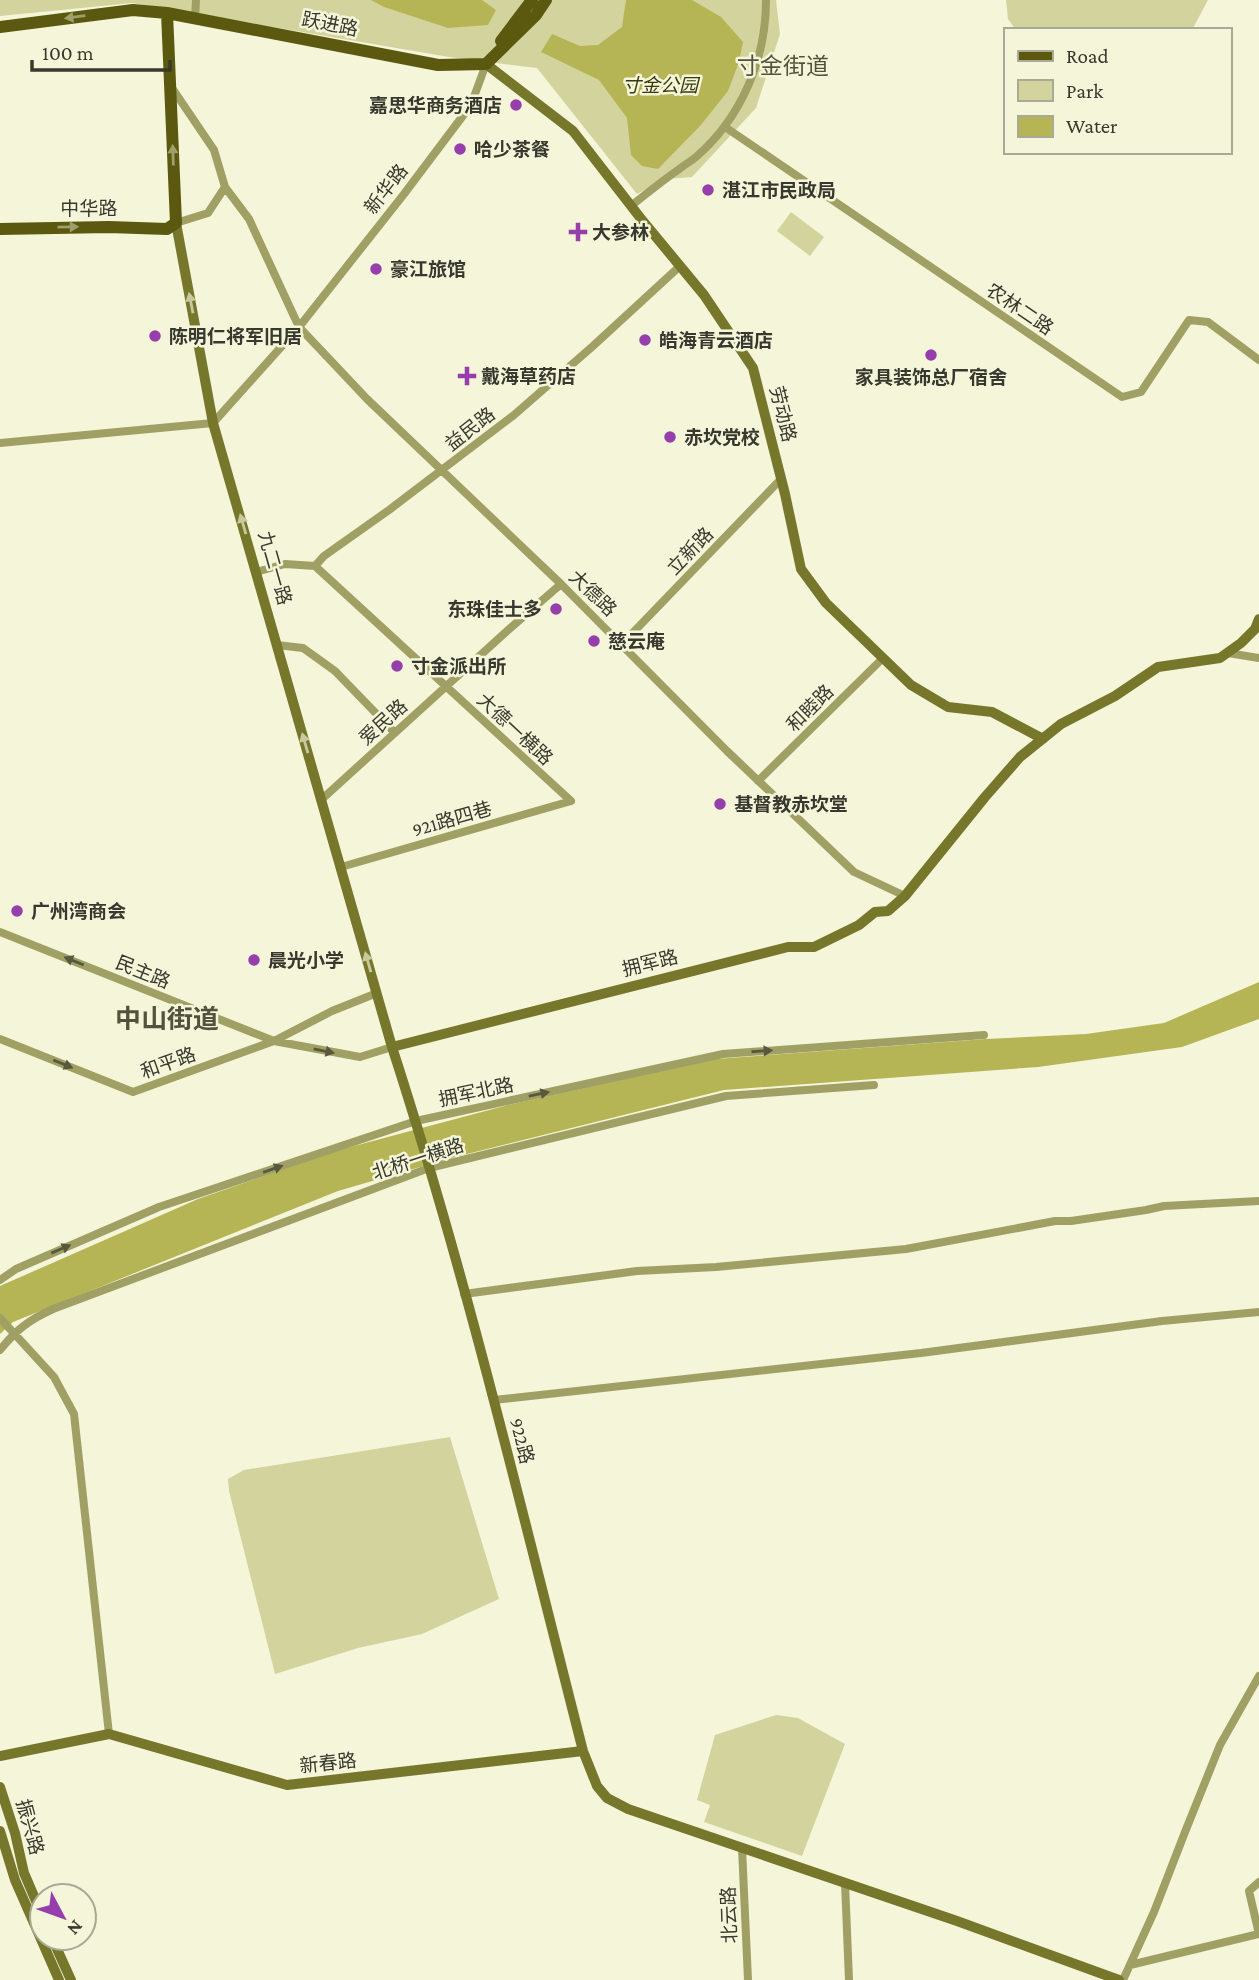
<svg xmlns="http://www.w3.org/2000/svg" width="1259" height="1980" font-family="'Crimson Pro','Noto Sans SC',serif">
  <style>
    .green { fill: #d3d49d }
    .water { fill: #b5b556 }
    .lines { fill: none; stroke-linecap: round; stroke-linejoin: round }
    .street { stroke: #a0a065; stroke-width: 8 }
    .secondary { stroke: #77772c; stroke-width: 10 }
    .primary { stroke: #5a590f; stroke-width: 12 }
    .oneway { fill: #9f9f6a }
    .oneway2 { fill: #c8c99c }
    .oneway3 { fill: #57583e }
    .poi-dot { fill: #963fac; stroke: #f4f5d9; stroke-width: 2.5 }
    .labels { text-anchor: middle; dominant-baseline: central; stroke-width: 5; stroke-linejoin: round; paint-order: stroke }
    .street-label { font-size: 19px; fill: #38392e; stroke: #f4f5d9 }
    .park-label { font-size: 19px; font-style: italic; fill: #3a3a11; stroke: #f4f5d9 }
    .poi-label { font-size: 19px; font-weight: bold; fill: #38392e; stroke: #f4f5d9; text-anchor: start }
    .quarter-label { font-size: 23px; fill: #52533c; stroke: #f4f5d9 }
    .district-label { font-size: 26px; font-weight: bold; fill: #52533c; stroke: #f4f5d9 }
  </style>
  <rect width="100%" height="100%" fill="#f4f5d9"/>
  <!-- green -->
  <path class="green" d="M0,0H776L780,34L756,108L692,177L666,179L637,194L537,68L449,57L132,3L0,16Z
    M1006,0H1208L1192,30H1016L1008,19Z
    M791,212L824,237L810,256L777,231Z
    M450,1437L499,1599L422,1634L358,1648L275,1674L229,1491L228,1479L244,1470Z
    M776,1715L798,1718L845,1744L802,1856L704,1822L710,1805L697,1800L715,1735Z"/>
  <!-- water -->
  <path class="water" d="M371,0H482L496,10L488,25L448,28L384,7Z
    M626,0H692L721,17L743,42L739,62L728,91L700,126L658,169L642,166L631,155L627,118L599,80L541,52L552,34L580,46L598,45L622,27Z
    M1259,982V1019L1182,1047L1038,1067L724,1090L451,1158L338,1191L13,1322L0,1334V1286L198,1199L339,1150L508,1105L715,1059L986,1039L1086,1034L1164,1023Z"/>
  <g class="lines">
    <!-- street -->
    <path class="street" d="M195,18L196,0
      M170,85L214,150L225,187L208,213L176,223
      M725,127L1122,397L1141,392L1189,320L1208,322L1259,360
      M225,187L249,219L299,327L367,399L561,584L727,751L854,872L905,896
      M631,206C646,194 662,181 678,170C684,165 690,162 696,157C741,118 766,60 766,0
      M0,443L213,423L299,327L404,194L471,105L486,64
      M315,566L571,801
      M256,572L285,564L315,566L324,556L389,510L514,415L593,346L680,266
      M622,644L781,479
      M277,645L303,648L335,671L395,733
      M1228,653L1259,658
      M758,781L883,658
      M321,800L507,631L561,584
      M341,867L571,801
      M0,932L274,1041L332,1011L377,993
      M0,1039L133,1092L274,1041L360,1057L392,1047
      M0,1280L16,1269L159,1207L416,1121L723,1054L984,1035
      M464,1294L637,1271L716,1267L906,1249L1055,1221H1071L1146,1210L1164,1206L1259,1201
      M0,1318L54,1377L74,1414L109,1734
      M0,1350C17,1329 29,1320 53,1309L429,1168L726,1096L874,1085
      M494,1400L921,1353L1162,1321L1259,1312
      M742,1848L748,1980
      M845,1883L849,1980
      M1130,1965L1259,1934L1249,1891L1259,1882
      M1123,1980L1154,1912L1185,1832L1220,1745L1259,1676"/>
    <!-- secondary -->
    <path class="secondary" d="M486,64L573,131L642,220L704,295L753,368L785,494L801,569L826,603L911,685L948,707L992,712L1043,739
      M176,223L213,423L392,1047C467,1278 523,1516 583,1751L597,1786L607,1798L628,1809L957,1921L1119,1980
      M392,1047L788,947H814L859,925L875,912L888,911L905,896L985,797L1020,757L1061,724L1115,696L1158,667L1220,658L1241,643L1255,629L1259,619
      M0,1756L109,1734L287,1785L583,1751
      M0,1787L15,1833L24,1873L42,1915
      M0,1831L15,1880L59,1980
      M52,1938L71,1980"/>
    <!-- primary -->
    <path class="primary" d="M0,27L133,10L167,13L438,65L486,64
      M501,41L532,0
      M486,64L536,15L546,0
      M0,229L109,227L167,229L176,223L167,13"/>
  </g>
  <!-- one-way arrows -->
  <defs><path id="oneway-solid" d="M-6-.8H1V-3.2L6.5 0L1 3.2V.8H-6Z" transform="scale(1.75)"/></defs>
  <g class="oneway">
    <use href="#oneway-solid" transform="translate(75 17) rotate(173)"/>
    <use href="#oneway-solid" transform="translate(173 155) rotate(-92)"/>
    <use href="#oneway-solid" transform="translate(68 227) rotate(-1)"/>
  </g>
  <g class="oneway2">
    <use href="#oneway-solid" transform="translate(191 303) rotate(-101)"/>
    <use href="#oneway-solid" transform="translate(243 524) rotate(-106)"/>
    <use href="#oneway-solid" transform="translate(305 743) rotate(-106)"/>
    <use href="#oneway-solid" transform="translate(368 962) rotate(-106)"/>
  </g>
  <g class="oneway3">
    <use href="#oneway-solid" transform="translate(74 961) rotate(-158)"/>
    <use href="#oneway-solid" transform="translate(324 1051) rotate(11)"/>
    <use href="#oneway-solid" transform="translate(762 1051) rotate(-4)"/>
    <use href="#oneway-solid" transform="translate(63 1064) rotate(22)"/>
    <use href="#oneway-solid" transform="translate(539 1094) rotate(-12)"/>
    <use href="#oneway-solid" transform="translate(273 1169) rotate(-19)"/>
    <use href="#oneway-solid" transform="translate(61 1249) rotate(-23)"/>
  </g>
  <!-- markers -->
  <g class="poi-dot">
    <circle cx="516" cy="105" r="7"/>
    <circle cx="460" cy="149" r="7"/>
    <circle cx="708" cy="190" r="7"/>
    <path d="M574.5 221.5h7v7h7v7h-7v7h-7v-7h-7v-7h7z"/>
    <circle cx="376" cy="269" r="7"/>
    <circle cx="155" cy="336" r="7"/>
    <circle cx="645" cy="340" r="7"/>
    <circle cx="931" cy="355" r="7"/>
    <path d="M463.5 365.5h7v7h7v7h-7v7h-7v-7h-7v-7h7z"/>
    <circle cx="670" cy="437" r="7"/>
    <circle cx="556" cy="609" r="7"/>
    <circle cx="594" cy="641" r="7"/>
    <circle cx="397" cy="666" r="7"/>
    <circle cx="720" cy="804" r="7"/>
    <circle cx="17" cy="911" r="7"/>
    <circle cx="254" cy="960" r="7"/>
  </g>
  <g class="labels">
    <!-- street labels -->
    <g class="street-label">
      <text transform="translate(330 24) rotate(11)">跃进路</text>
      <text transform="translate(386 189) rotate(-52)">新华路</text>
      <text x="89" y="208">中华路</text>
      <text transform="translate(1020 309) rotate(34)">农林二路</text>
      <text transform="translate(783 414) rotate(76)">劳动路</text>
      <text transform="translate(470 429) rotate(-38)">益民路</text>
      <text transform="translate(690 551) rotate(-46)">立新路</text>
      <text transform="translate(275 568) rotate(74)">九二一路</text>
      <text transform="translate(593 593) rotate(44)">大德路</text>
      <text transform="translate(810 708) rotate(-45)">和睦路</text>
      <text transform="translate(383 722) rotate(-42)">爱民路</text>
      <text transform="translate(515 729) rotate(43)">大德一横路</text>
      <text transform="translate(452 819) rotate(-16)">921路四巷</text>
      <text transform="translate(650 963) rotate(-14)">拥军路</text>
      <text transform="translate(143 972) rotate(22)">民主路</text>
      <text transform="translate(168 1063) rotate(-20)">和平路</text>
      <text transform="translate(476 1092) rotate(-12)">拥军北路</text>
      <text transform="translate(418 1159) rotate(-18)">北桥一横路</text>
      <text transform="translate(522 1441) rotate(76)">922路</text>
      <text transform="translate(328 1763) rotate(-6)">新春路</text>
      <text transform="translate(30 1827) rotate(75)">振兴路</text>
      <text transform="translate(729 1915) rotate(-92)">北云路</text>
    </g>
    <!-- park labels -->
    <g class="park-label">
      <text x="660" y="85">寸金公园</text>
    </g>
    <!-- poi labels -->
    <g class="poi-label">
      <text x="502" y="105" text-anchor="end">嘉思华商务酒店</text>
      <text x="474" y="149">哈少茶餐</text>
      <text x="722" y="190">湛江市民政局</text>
      <text x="592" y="232">大参林</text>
      <text x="390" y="269">豪江旅馆</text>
      <text x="169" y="336">陈明仁将军旧居</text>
      <text x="659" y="340">皓海青云酒店</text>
      <text x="481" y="376">戴海草药店</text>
      <text x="931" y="377" text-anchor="middle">家具装饰总厂宿舍</text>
      <text x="684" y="437">赤坎党校</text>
      <text x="542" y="609" text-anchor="end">东珠佳士多</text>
      <text x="608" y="641">慈云庵</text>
      <text x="411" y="666">寸金派出所</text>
      <text x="734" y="804">基督教赤坎堂</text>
      <text x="31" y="911">广州湾商会</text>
      <text x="268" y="960">晨光小学</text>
    </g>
    <!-- quarter labels -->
    <g class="quarter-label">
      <text x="783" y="66">寸金街道</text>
    </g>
    <!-- district labels -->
    <g class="district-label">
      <text x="167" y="1019">中山街道</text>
    </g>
  </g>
  <!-- legend -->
  <rect x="1004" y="28" width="228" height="126" fill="#f4f5d9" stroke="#a9aa95" stroke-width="2"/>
  <rect x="1018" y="51" width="35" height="10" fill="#5a590f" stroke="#a9aa95" stroke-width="2"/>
  <text x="1066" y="63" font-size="21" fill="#38392e">Road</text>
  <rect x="1018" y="80" width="35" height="21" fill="#d3d49d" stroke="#a9aa95" stroke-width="2"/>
  <text x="1066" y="98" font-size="21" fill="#38392e">Park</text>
  <rect x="1018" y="116" width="35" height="21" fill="#b5b556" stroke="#a9aa95" stroke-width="2"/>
  <text x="1066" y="133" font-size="21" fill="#38392e">Water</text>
  <!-- north arrow -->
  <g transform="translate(63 1917) rotate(131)"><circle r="33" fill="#f4f5d9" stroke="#a9aa95" stroke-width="2"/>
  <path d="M0-5L12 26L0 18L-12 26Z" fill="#963fac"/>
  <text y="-10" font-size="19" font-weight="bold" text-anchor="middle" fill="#38392e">N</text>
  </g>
  <!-- scale -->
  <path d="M32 60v10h138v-10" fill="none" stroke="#38392e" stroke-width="3.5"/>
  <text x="42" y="60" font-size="21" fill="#38392e" stroke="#f4f5d9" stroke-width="5" paint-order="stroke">100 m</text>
</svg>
